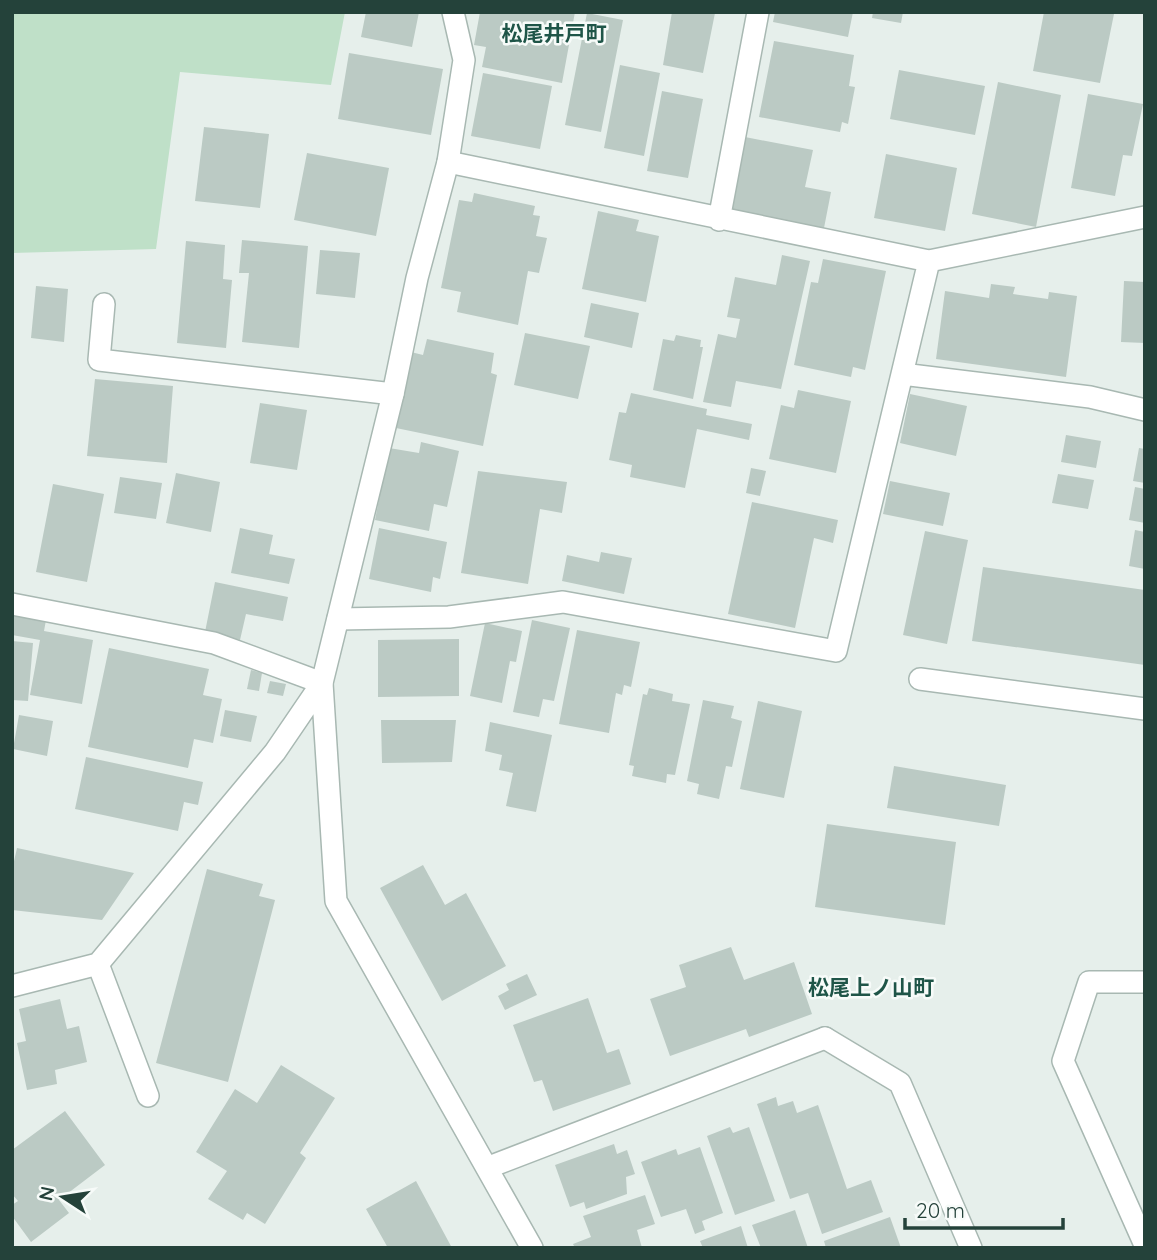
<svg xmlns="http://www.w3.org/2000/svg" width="1157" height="1260" font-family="Quicksand,'Noto Sans JP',sans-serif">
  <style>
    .green { fill: #bfe0c8 }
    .building { fill: #bbcac4 }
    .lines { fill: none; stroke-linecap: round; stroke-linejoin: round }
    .lane-casing { stroke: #a8b8b2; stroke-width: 24 }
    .street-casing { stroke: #a8b8b2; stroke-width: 24 }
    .lane { stroke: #fff; stroke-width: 21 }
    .street { stroke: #fff; stroke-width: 21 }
    .labels { text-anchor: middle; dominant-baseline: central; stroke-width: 5; stroke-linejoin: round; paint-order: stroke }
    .neighbourhood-label { font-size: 21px; font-weight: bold; fill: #1f5548; stroke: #f7fbf9 }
  </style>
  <rect width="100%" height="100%" fill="#e6efeb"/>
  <!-- green -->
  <path class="green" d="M12,12H345L331,85L180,72L156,249L12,253Z"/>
  <!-- building -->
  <path class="building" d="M366,12H419L412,47L361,37Z
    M480,12H575L562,83L482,67L486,47L474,45Z
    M672,12L715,13L703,73L663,65Z
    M775,12H853L848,37L773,22Z
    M873,12H903L901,23L872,18Z
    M1044,12L1114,14L1100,83L1033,71Z
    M587,13L623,20L601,132L565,125Z
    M774,41L854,55L849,86L855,87L848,124L842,122L840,132L759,117Z
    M349,53L443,69L431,135L338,119Z
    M620,65L660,73L644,156L604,148Z
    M899,70L985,86L975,135L890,119Z
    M483,73L552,86L540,149L471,136Z
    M998,82L1061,95L1036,227L972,214Z
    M662,91L703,99L688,178L647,171Z
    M1088,94L1143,104L1132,156L1123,155L1115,196L1071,188Z
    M204,127L269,134L260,208L195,201Z
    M745,137L813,150L805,187L831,192L824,228L731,209Z
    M307,153L389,168L376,236L294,220Z
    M886,154L957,168L945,231L874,218Z
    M474,193L535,206L533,215L540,216L536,236L547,238L539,273L528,271L518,325L457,312L461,292L441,288L459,200L472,202Z
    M598,211L639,220L636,231L659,236L646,302L582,289Z
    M242,240L308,246L299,348L242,342L249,273H239Z
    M186,241L225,245L223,279L232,280L226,348L177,343Z
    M320,250L360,253L355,298L316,294Z
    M782,255L810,261L781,389L736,381L731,407L703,402L718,334L736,338L740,319L727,317L735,277L776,285Z
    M823,259L886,271L865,370L853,367L851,377L794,365L811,282L818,283Z
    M1124,281L1145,282V343L1121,342Z
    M991,284L1015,287L1013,294L1048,299L1049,292L1077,296L1066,377L936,359L945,291L989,298Z
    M36,286L68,289L64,342L31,338Z
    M591,303L639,313L632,348L584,337Z
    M525,333L590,346L578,399L514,385Z
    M676,335L701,340L700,347H703L693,399L653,390L663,339L674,341Z
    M427,339L494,353L491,373L497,375L483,446L396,428L411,352L423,355Z
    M95,379L173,386L167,463L87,456Z
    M798,390L851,401L836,473L769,459L781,405L794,408Z
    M631,393L707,409L706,415L752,424L749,440L697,429L685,488L630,477L632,465L609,460L619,412L626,413Z
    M910,394L967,406L956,456L900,443Z
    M260,403L307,410L297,470L250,463Z
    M1066,435L1101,441L1096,468L1061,462Z
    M421,442L459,451L447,507L434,504L429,531L375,520L389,448L419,453Z
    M1139,448L1145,449V483L1133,481Z
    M751,468L766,471L760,496L746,493Z
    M478,471L567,482L562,513L540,509L528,584L461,573Z
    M176,473L220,482L211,532L166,523Z
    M1058,474L1094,480L1088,509L1052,503Z
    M120,477L162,483L156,519L114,513Z
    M890,481L950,493L943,526L883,514Z
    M53,484L104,494L87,582L36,572Z
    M1135,487L1145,489V523L1129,520Z
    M752,502L838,520L833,543L814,538L795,628L728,614Z
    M240,528L273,535L269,554L295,559L289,584L231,573Z
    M379,528L447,542L440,579L433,577L431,592L369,579Z
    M1135,530L1145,532V569L1129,566Z
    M925,531L968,540L947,644L903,635Z
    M601,552L632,558L624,594L562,581L567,555L599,562Z
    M983,567L1145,590V665L972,641Z
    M215,582L288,597L283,621L246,614L240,640L205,632Z
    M12,614L46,620L44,631L93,640L82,704L30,695L40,640L12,635Z
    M532,620L570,628L554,701L543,699L539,717L513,712Z
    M485,623L522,631L516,662L510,661L502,703L470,696Z
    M577,630L640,642L631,687L624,685L622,695L616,693L609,733L559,724Z
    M459,639V696L378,697V640Z
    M12,641L33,643L28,701L12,700Z
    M109,648L209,669L203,695L222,699L213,743L194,739L188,768L88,747Z
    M251,670L262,673L259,691L247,689Z
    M270,681L286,684L283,696L267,693Z
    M649,688L673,694L672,701L690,704L675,775L667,774L666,783L632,776L634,766L629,765L643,694L647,695Z
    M703,700L734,706L731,718L742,721L732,767L726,766L719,799L697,794L699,784L687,781Z
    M758,701L802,711L784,798L740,789Z
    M225,710L257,716L251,742L220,736Z
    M19,715L53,721L47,756L13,749Z
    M381,720H456L452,762L382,763Z
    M490,722L552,735L536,812L506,806L513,773L499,770L502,755L485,751Z
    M86,757L203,782L198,805L184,802L178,831L75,809Z
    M894,766L1006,785L999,826L887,808Z
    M827,824L956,842L945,925L815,907Z
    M17,848L134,873L102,920L12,910V870Z
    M423,865L445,905L466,893L506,966L442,1001L380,888Z
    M207,869L263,884L259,896L275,900L228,1082L156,1063Z
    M731,947L744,980L794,962L812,1014L749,1037L746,1029L670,1056L650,999L686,987L679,965Z
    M527,974L537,995L505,1010L498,996L509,990L506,984Z
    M588,998L607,1053L619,1049L631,1084L553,1111L542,1080L534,1082L513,1025Z
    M60,999L67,1029L79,1026L87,1062L55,1070L57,1084L27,1090L17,1043L26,1041L19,1009Z
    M281,1065L335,1098L300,1153L306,1158L265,1224L247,1213L243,1220L208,1199L227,1171L196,1152L235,1089L257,1103Z
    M776,1097L778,1106L793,1101L797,1113L818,1105L847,1189L871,1180L883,1212L822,1234L808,1193L790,1199L757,1104Z
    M65,1111L105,1165L59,1200L69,1213L31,1242L12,1216V1205L18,1201L12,1194V1150Z
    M730,1127L733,1133L749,1127L775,1201L735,1215L707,1136Z
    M614,1144L617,1154L627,1150L635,1174L626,1177L627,1194L586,1209L584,1202L570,1207L555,1165Z
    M700,1147L723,1213L702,1221L705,1230L695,1234L686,1209L661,1217L641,1162L676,1149L678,1155Z
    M416,1181L452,1248H388L366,1209Z
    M645,1195L655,1224L637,1230L642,1248H575L573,1244L591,1237L583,1216Z
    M795,1210L808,1248H761L752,1225Z
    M890,1217L901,1248H826L824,1241Z
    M741,1226L748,1248H703L700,1241Z"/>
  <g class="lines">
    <defs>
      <path id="lane" d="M448,162L929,261L1145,217
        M719,220L758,12
        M104,304L99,360L393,394
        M902,374L1090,397L1145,410
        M12,604L214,643L322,683
        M338,619L449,617L563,602L836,651L929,261
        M98,964L148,1096
        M825,1038L900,1083L971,1248"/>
      <path id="street" d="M453,12L464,60L448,162L417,278L393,394L322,683L336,901L532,1248
        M920,679L1145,709
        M1145,982H1089L1063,1061L1145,1245
        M12,986L98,964L275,752L322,683
        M489,1167L825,1038"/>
    </defs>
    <!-- lane casing -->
    <use href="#lane" class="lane-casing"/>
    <!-- street casing -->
    <use href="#street" class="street-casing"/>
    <!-- lane -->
    <use href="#lane" class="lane"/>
    <!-- street -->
    <use href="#street" class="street"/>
  </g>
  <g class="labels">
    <!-- neighbourhood labels -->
    <g class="neighbourhood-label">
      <text x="554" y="33">松尾井戸町</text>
      <text x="871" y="987">松尾上ノ山町</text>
    </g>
  </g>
  <!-- border -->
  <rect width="1157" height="1260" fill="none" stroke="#24423a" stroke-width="28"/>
  <!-- north arrow -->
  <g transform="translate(63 1197) rotate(282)" stroke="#f7fbf9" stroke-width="5" paint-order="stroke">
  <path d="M0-5L12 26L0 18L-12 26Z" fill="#24423a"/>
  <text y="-10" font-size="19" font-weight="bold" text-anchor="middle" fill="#24423a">N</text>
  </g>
  <!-- scale -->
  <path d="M905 1218v10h158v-10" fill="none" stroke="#24423a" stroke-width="3.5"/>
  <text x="916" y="1218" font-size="21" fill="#24423a" stroke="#f7fbf9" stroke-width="5" paint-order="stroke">20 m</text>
</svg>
